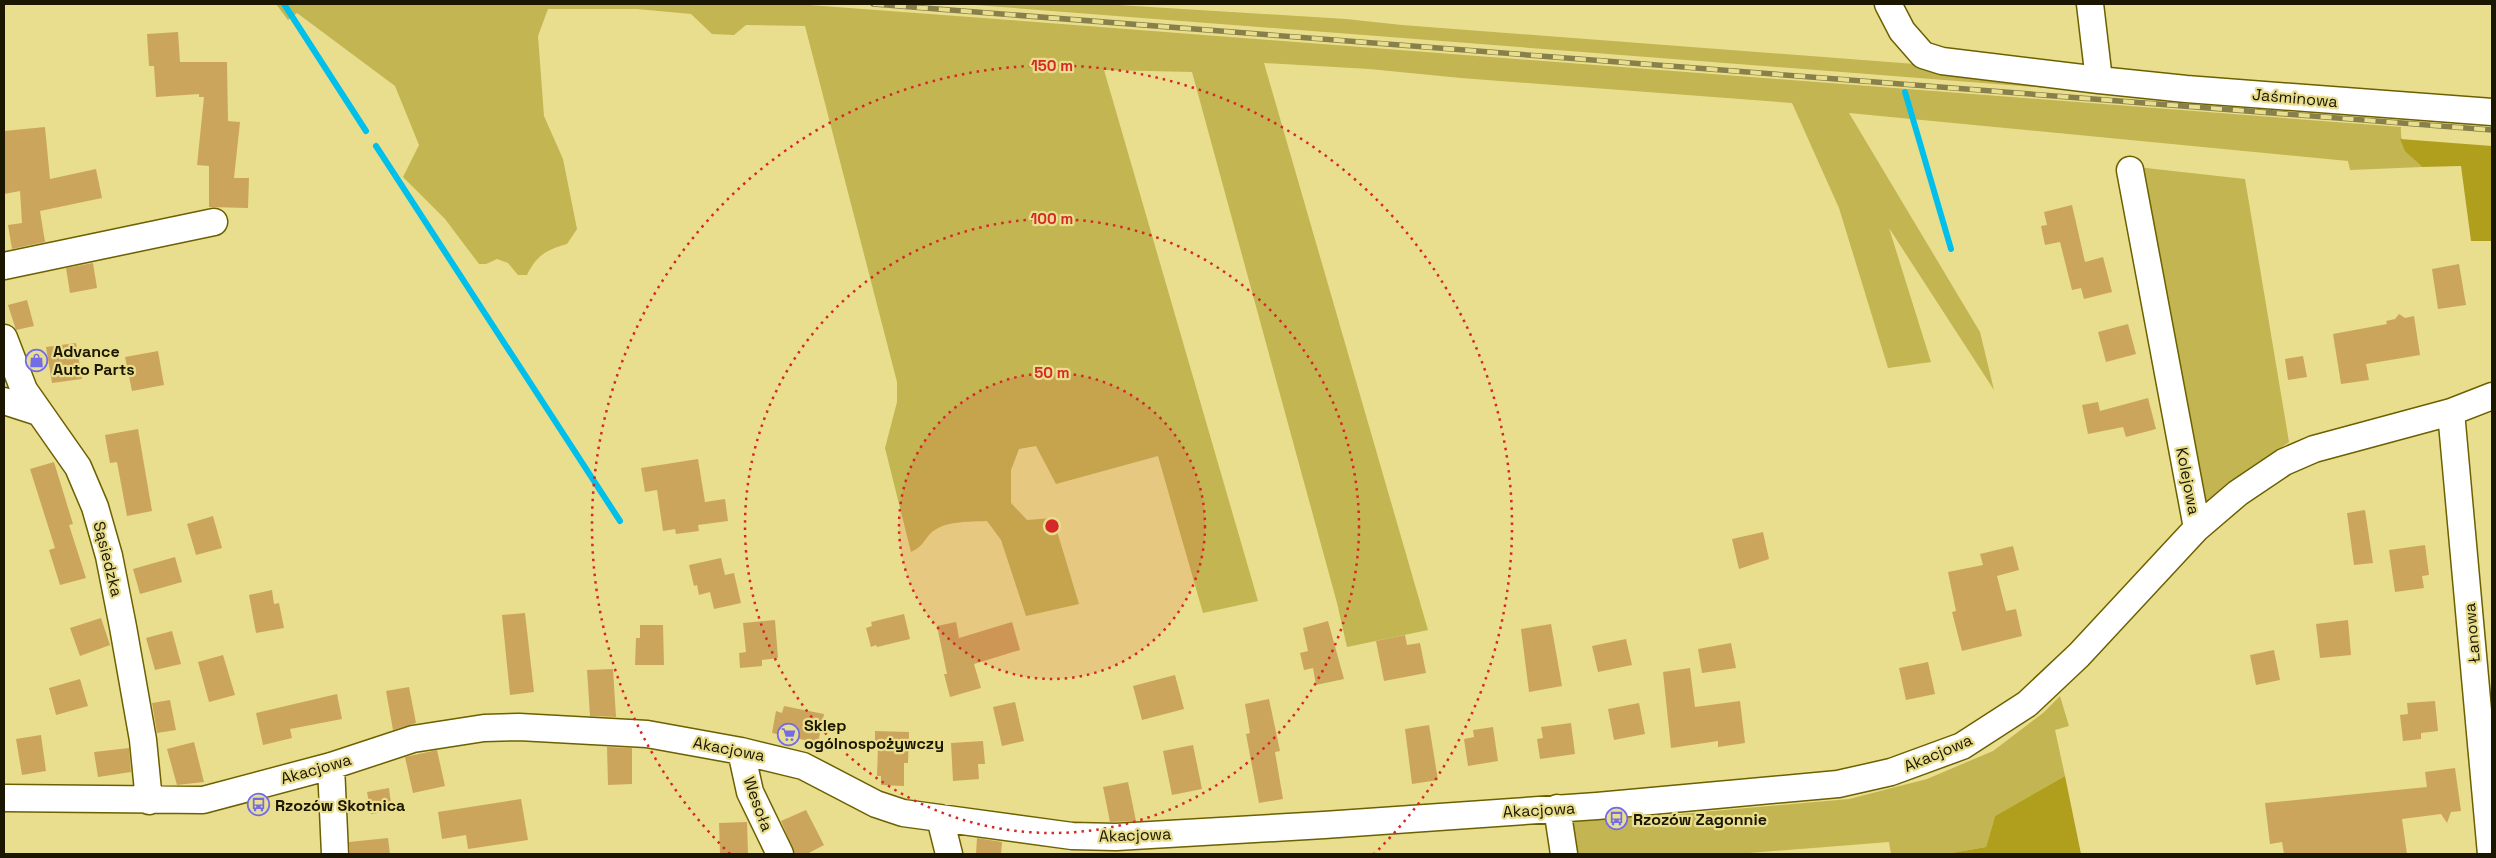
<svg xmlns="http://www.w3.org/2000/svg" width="2496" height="858" font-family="'Space Grotesk',sans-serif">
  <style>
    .green { fill: #c3b552 }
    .forest { fill: #af9f1d }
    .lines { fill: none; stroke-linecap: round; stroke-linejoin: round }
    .stream { stroke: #00c0eb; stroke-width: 6 }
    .building { fill: #cca55c }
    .minor-casing { stroke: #6c6000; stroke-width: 29 }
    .minor { stroke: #fff; stroke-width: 26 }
    .rail-casing { stroke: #88804b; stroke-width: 5.5 }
    .rail { stroke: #e9de8d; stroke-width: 4; stroke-dasharray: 11; stroke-linecap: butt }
    .ring { fill: none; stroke: #d62828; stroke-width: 2.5; stroke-dasharray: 2.5 5 }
    .labels { text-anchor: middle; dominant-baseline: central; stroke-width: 4.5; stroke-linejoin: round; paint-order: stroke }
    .street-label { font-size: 16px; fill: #1a1600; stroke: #e9de8d }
    .poi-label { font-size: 16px; font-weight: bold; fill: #1a1600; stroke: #e9de8d; text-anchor: start }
    .centre { fill: #d62828; stroke: #e9de8d; stroke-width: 2.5 }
    .ring-label { font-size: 15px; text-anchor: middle; font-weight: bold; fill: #d62828; stroke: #e9de8d; stroke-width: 4.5; stroke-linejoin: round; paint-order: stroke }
  </style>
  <rect width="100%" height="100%" fill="#e9de8d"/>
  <!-- green -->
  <path class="green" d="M276,4H796L1010,20L2401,127C2400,147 2408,154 2422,167L2350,170L2348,161L1849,113L1980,332L1994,390L1889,228L1931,362L1888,368L1839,208L1792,103L1461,78L1369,69L1264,63L1428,630L1347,647L1337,603L1192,72L1104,70L1258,601L1203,613L1158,456L1056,484L1036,446L1019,449L1011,470V503L1027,520L1053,518L1079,604L1026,616L1001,540L987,521C970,522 943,520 930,534C922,543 923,546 911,552L885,448L897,402V382L805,26L746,25L734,35L712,34L691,14L637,9H548L538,36L544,116L563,159L577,229L567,244C546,250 537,255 527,275H518L508,263L497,259L486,264H479L445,219L403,177L419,145L395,86L297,13L288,20Z
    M962,4H1102L1346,19L1402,25L1941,66L2126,94Z
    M2137,167L2245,179L2289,442L2202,504Z
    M2060,696L2069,726L2055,730L2065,776L1995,816L1986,847L1945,854H1891L1889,842L1737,854H1576L1570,821L1680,814L1849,799L1927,779L1993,751L2043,713Z"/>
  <!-- forest -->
  <path class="forest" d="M2400,139L2492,146V241H2471L2461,166L2422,167L2405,151Z
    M2065,776L2081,854H1945L1986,847L1995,816Z"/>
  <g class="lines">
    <!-- stream -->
    <path class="stream" d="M284,4L366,131
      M1905,92L1951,249
      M376,146L620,521"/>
  </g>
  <!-- building -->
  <path class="building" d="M178,32L180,62H227L228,121L240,122L234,178H249L248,208L209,207V166L197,165L204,97H199V94L156,97L154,66H149L147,34Z
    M45,127L50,179L96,169L102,198L40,211L45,242L12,249L8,225L22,223L20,191L4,194V131Z
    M2072,205L2085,262L2103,257L2112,292L2084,299L2081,288L2072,290L2060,242L2045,245L2041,226L2047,225L2044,212Z
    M93,263L97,288L70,293L66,268Z
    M2459,264L2466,305L2438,309L2432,269Z
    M27,300L34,326L16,330L8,305Z
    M2399,314L2405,318L2414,316L2420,355L2366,364L2369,380L2341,384L2333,334L2387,324L2386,321L2395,319Z
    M2128,324L2136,354L2106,362L2098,332Z
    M76,343L82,379L52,383L46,347Z
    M158,351L164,385L132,391L125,357Z
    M2303,356L2307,377L2288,380L2285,359Z
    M2148,398L2156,429L2126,437L2123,427L2088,434L2082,405L2098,402L2100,411Z
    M138,429L152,511L127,516L117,462L110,463L105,435Z
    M698,459L705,502L725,499L728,521L698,525L699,531L676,534L675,529L663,531L657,490L645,492L641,468Z
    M54,462L73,524L69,525L86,578L60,585L49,550L55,548L30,469Z
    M2365,510L2373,563L2354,565L2347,513Z
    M213,516L222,548L196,555L187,524Z
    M1763,532L1769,559L1739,569L1732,539Z
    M2425,545L2429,575L2422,576L2424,588L2395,592L2389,550Z
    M2013,546L2019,570L1997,576L2006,611L2016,609L2022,636L1962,651L1952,612L1956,611L1948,572L1983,565L1980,554Z
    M175,557L182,582L140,594L133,569Z
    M721,558L725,575L734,573L741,603L714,609L710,592L699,595L697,585L694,586L689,565Z
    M272,590L274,604L279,603L284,628L256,633L249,595Z
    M525,613L534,692L510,695L502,615Z
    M904,614L910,639L877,647L876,645L871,647L866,628L872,626L871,622Z
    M101,618L110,645L80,656L70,628Z
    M775,620L778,658L762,660V666L740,668L739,653L746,652L743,623Z
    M2348,620L2351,655L2320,658L2316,624Z
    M1328,621L1344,679L1316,685L1313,668L1304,670L1300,653L1308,651L1303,628Z
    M956,622L959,638L1012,622L1020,650L974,664L981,688L950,697L944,674H947L937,626Z
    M1551,624L1562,686L1529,692L1521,629Z
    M640,625H663L664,665H635L636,638H640Z
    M172,631L181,664L155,670L146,638Z
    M1405,635L1407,645L1420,643L1426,673L1384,681L1376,641Z
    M1626,639L1632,665L1598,672L1592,646Z
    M1731,643L1736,668L1702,673L1698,649Z
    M2274,650L2280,680L2256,685L2250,655Z
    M223,655L235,695L209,702L198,662Z
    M1928,662L1935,694L1906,700L1899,668Z
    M1690,668L1695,707L1740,701L1745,743L1718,747V741L1671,748L1663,672Z
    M613,669L616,717L590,716L587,670Z
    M1175,675L1184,709L1142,720L1133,686Z
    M80,679L88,706L56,715L49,688Z
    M409,687L416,723L393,730L386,691Z
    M337,694L342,719L290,729L292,738L263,745L256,713Z
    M1269,699L1280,751L1275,752L1283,799L1259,803L1246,734L1250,733L1245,704Z
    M170,700L176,730L157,733L152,703Z
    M2435,701L2438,731L2421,733V739L2403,741L2400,715L2408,714L2407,703Z
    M1015,702L1024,741L1002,746L993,707Z
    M1639,703L1645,734L1614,740L1608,709Z
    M784,706L824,714L818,743L772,733L776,711L782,713Z
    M1571,723L1575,754L1540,759L1537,739L1543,738L1541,727Z
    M1429,725L1438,780L1412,784L1405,729Z
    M1493,727L1498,761L1468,766L1464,739L1474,737L1473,730Z
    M875,731L909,732L908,763H904V786L881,785V776H877L878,746H875Z
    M41,735L46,771L22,775L16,739Z
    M983,741L985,764H978L979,779L953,781L951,743Z
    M194,742L204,782L177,785L167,749Z
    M1193,745L1202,789L1172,795L1163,751Z
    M607,747L632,748V784L608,785Z
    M129,748L131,772L98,777L94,752Z
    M437,750L445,786L413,793L405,757Z
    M2455,768L2461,811L2451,812L2447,823L2441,814L2402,819L2407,854H2284L2282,842L2270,844L2265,803L2427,787L2425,772Z
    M1128,782L1136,821L1110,822L1103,787Z
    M389,788L392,811L371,814L367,792Z
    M521,799L528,840L468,849L466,835L442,839L438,812Z
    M806,810L824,845L807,854H795L781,821Z
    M747,822L748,854H720L719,823Z
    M388,838L390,854H350L349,842Z
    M977,838L1002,842L1001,854H976Z"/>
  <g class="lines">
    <defs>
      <path id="minor" d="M1888,4L1902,31L1923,55L1942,61L2099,80
        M2090,4L2099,80L2186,89L2492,112
        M2130,170L2197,528
        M4,266L214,222
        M4,338L24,390L78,467L95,507L109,556L123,627L143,740L149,801
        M4,401L38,412
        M2451,412L2491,854
        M741,751L750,792L780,854
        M331,766L335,854
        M4,798L203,800L331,766L413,739L484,728L519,727L647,734L741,751L803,766L876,804L903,813L1072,836L1116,837L1324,825L1597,806L1838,784L1891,772L1962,746L2027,704L2079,655L2197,528L2238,493L2284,462L2314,449L2451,412L2492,396
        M1557,808L1564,854
        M940,818L949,854"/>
    </defs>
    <!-- minor casing -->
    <use href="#minor" class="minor-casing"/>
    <!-- minor -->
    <use href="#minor" class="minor"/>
    <defs>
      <path id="rail" d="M873,4L2492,130"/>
    </defs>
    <!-- rail casing -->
    <use href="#rail" class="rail-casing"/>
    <!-- rail -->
    <use href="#rail" class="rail"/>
  </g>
  <!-- distance rings -->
  <circle cx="1052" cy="526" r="153" fill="#d62828" fill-opacity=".12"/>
  <g class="ring">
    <circle cx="1052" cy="526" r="153"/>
    <circle cx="1052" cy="526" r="307"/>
    <path d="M730 854A460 460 0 1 1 1374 854"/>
  </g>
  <!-- icons -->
  <defs>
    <symbol id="shop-ring" viewBox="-11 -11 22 22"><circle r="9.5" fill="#e9de8d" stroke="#726ce7" stroke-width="1.5"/><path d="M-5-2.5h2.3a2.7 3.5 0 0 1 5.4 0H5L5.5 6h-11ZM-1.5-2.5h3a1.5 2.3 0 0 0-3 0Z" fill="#726ce7"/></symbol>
    <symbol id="supermarket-ring" viewBox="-11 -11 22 22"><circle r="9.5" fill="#e9de8d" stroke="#726ce7" stroke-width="1.5"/><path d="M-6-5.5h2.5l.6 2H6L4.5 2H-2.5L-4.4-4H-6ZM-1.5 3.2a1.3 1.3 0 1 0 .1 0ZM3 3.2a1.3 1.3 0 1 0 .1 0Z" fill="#726ce7"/></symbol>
    <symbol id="bus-ring" viewBox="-11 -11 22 22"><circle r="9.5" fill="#e9de8d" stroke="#726ce7" stroke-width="1.5"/><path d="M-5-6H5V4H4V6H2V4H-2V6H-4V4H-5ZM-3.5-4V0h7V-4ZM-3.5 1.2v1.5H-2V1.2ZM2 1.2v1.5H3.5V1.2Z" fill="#726ce7"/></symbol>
  </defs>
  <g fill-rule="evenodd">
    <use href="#shop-ring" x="24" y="348" width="25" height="25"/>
    <use href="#supermarket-ring" x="776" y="722" width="25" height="25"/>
    <use href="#bus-ring" x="246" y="792" width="25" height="25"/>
    <use href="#bus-ring" x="1604" y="806" width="25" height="25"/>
  </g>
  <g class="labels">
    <!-- street labels -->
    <g class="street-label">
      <text transform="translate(2295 98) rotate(5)">Jaśminowa</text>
      <text transform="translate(2188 481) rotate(79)">Kolejowa</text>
      <text transform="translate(108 559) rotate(76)">Sąsiedzka</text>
      <text transform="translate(2472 633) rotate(-95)">Łanowa</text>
      <text transform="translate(729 749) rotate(11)">Akacjowa</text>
      <text transform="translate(1938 753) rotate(-23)">Akacjowa</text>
      <text transform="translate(316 769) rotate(-16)">Akacjowa</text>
      <text transform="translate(758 804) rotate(70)">Wesoła</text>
      <text transform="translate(1539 810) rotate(-3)">Akacjowa</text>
      <text transform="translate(1135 835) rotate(-2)">Akacjowa</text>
    </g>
    <!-- poi labels -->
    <g class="poi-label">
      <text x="53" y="351">Advance<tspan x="53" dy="18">Auto Parts</tspan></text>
      <text x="804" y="725">Sklep<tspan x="804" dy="18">ogólnospożywczy</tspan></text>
      <text x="275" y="805">Rzozów Skotnica</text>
      <text x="1633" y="819">Rzozów Zagonnie</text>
    </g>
  </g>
  <circle cx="1052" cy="526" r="8" class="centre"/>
  <g class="ring-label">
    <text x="1052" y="71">150 m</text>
    <text x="1052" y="224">100 m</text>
    <text x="1052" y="378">50 m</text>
  </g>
  <!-- border -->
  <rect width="2496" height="858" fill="none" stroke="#1a1600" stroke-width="10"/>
</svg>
